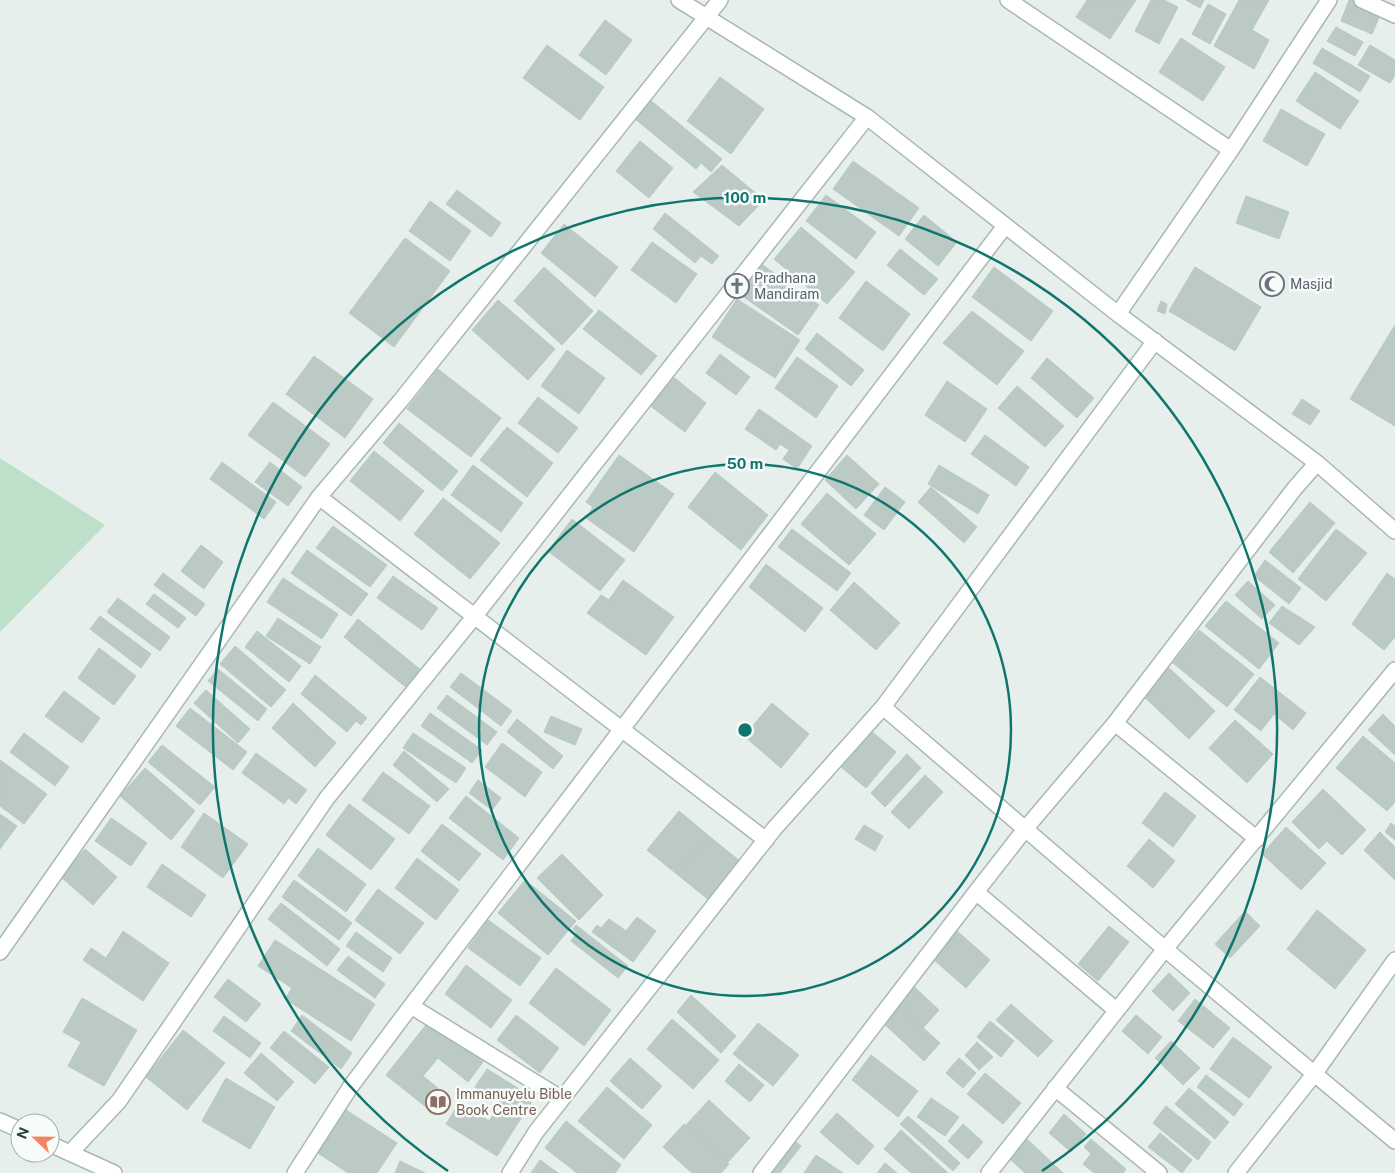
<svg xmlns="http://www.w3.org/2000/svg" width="1395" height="1173" font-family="'Public Sans',sans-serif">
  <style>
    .green { fill: #bfe0c8 }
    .building { fill: #bbcac4; stroke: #b8c9c2 }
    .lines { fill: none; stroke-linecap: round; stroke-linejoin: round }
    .street-casing { stroke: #a8b8b2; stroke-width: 18 }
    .secondary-casing { stroke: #a4bbb3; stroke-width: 18 }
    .street { stroke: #fff; stroke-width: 15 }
    .secondary { stroke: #fff; stroke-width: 15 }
    .ring { fill: none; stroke: #0f766e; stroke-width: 2.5 }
    .labels { text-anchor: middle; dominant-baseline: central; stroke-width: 5; stroke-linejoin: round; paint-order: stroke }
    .worship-label { font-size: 14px; fill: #5b616d; stroke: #f7fbf9; text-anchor: start }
    .education-label { font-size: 14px; fill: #785e54; stroke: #f7fbf9; text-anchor: start }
    .centre { fill: #0f766e; stroke: #f7fbf9; stroke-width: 2.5 }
    .ring-label { font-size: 15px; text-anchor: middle; font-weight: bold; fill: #0f766e; stroke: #f7fbf9; stroke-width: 5; stroke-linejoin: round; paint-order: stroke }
  </style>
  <rect width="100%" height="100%" fill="#e6efeb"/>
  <!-- green -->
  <path class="green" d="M0,458L105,525L0,632Z"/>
  <!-- building -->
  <path class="building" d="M1087,0H1136L1110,39L1076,17Z
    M1151,0H1164L1178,7L1159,44L1135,31Z
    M1186,0H1204L1200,8Z
    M1239,0H1269L1252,30L1269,40L1254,69L1214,46Z
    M1349,0H1370L1384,6L1372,34L1341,21Z
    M1208,4L1226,14L1210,44L1192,34Z
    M605,20L632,40L606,75L579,55Z
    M1336,27L1363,42L1355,56L1327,41Z
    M1181,38L1225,67L1203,101L1159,72Z
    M547,45L604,87L580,120L523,78Z
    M1370,45L1395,60V75L1390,83L1358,65Z
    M1322,48L1370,76L1360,92L1313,63Z
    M1315,72L1359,101L1340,129L1296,101Z
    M720,77L764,109L731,154L687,121Z
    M649,99L722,159L711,172L701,163L696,169L634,118Z
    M1281,109L1325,134L1307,166L1263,141Z
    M640,141L673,168L649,198L616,171Z
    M853,161L919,208L899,236L833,189Z
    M722,165L764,200L739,226L693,192Z
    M457,190L501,223L491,237L446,204Z
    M826,195L876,232L856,259L806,221Z
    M1246,196L1289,212L1279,239L1236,223Z
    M430,201L471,231L450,261L409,231Z
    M665,213L719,256L712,264L701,256L695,263L653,229Z
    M924,215L957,242L938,266L905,239Z
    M564,224L618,267L595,297L541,253Z
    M801,227L855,272L827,304L774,259Z
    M405,238L450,271L394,347L349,313Z
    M652,242L697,274L676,303L631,270Z
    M900,249L938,279L924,295L887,265Z
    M760,263L819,305L798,335L738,293Z
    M544,267L593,311L562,345L514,301Z
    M994,267L1053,311L1031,341L972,297Z
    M1195,267L1261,307L1235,351L1169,311Z
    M866,281L910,314L883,351L839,318Z
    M737,299L800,340L775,378L712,337Z
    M498,300L555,349L528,380L472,330Z
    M1161,301L1167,304L1165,314L1157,311Z
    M599,310L657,356L641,375L583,329Z
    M972,311L1024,351L997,385L943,343Z
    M1395,325V426L1350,399Z
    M817,333L864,370L851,386L805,349Z
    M567,350L605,378L579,414L541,386Z
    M720,354L750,377L736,395L706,373Z
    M314,356L373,399L345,438L286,394Z
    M797,357L838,386L816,418L775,388Z
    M1047,358L1094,398L1077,418L1031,378Z
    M438,369L501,418L471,457L407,409Z
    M672,376L706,403L685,432L649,405Z
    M947,381L987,409L965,442L925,415Z
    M1017,386L1064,426L1045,447L998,408Z
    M538,397L578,428L558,453L518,423Z
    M1302,399L1320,411L1310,425L1292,414Z
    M273,402L330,444L305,477L248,435Z
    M759,409L812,446L797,469L783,459L789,450L780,444L776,450L745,429Z
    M399,423L458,471L442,491L383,443Z
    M507,427L553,463L527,497L480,460Z
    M985,435L1029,467L1016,486L971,454Z
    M374,451L424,491L400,521L350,481Z
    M619,455L674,494L634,552L586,518L593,507L586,502Z
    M847,455L879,484L856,509L825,480Z
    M222,462L276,502L264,519L210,479Z
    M270,462L302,487L288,506L255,482Z
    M473,465L523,503L501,532L451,495Z
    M939,465L989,495L978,514L928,484Z
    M715,472L768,515L741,550L688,507Z
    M885,487L905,502L884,530L864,515Z
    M931,487L977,527L964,543L918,502Z
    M827,493L876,534L849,565L801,524Z
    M443,498L500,543L470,579L414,534Z
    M1310,502L1335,523L1293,573L1269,552Z
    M572,519L625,560L600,591L548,551Z
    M333,526L387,565L370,587L316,548Z
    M792,529L851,573L837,591L778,547Z
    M1336,529L1367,553L1326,601L1298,579Z
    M201,545L223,562L204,589L181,571Z
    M307,550L368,594L351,616L291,573Z
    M1265,560L1301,588L1289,604L1254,576Z
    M766,564L823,608L805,632L749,587Z
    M163,573L205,604L196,616L154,585Z
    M1387,573L1395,579V637L1384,650L1352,624Z
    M393,576L438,608L422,630L377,598Z
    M283,578L338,614L322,639L267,602Z
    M623,580L674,617L646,655L587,613L601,595L609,600Z
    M1248,581L1275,605L1262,619L1235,595Z
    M854,582L900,623L876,650L830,610Z
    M154,594L186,618L178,628L146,604Z
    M118,598L170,637L160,651L107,612Z
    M1226,601L1279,643L1259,669L1205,626Z
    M1282,606L1315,627L1299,645L1269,623Z
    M100,616L151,654L141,668L90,629Z
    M278,618L321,647L310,664L266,636Z
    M358,619L421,670L407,688L344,637Z
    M1199,630L1254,674L1227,707L1173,663Z
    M257,631L301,666L289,682L245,647Z
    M235,646L286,690L271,707L220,664Z
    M99,648L136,676L114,705L78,678Z
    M1168,667L1215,711L1189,739L1142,695Z
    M218,669L267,709L258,721L208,681Z
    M461,673L512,711L501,726L450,687Z
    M315,675L367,718L361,725L356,721L347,732L301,694Z
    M1260,677L1306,713L1293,730L1274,714L1261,731L1234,710Z
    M206,690L250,729L238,743L194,703Z
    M64,691L100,718L82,743L45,716Z
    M447,695L497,732L487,745L437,708Z
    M293,703L336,743L315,767L272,728Z
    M772,703L809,734L781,768L744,736Z
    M190,708L247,752L233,770L176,726Z
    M430,713L482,750L472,763L421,726Z
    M1383,714L1395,726V755L1368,730Z
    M551,716L582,729L575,745L544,732Z
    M517,719L563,756L553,769L507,732Z
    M1235,720L1273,754L1247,783L1209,748Z
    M870,730L896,752L866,788L840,766Z
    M24,733L69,767L55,786L10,752Z
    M413,733L466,768L456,783L403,748Z
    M1363,736L1395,763V802L1387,811L1336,768Z
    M502,743L542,772L525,797L485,767Z
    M162,745L215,787L200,805L148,762Z
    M404,751L449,789L437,802L393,765Z
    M256,753L307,790L296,804L288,798L284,804L242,773Z
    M907,754L921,768L885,807L871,793Z
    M0,760L47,794L24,824L0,806Z
    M145,768L195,811L171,840L120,796Z
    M383,772L430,806L409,834L362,800Z
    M925,775L943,792L909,829L891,812Z
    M478,780L501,798L492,810L469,793Z
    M1323,789L1366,830L1342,855L1327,841L1319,849L1292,822Z
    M1165,792L1196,816L1173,847L1142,823Z
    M466,796L519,838L503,860L449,818Z
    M349,804L395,839L371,870L326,835Z
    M679,811L709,836L678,875L647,850Z
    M204,813L248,844L223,878L181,847Z
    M0,814L17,826L0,849Z
    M111,818L147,843L131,866L95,841Z
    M1391,823L1395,826V840L1385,832Z
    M442,824L481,854L459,881L421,851Z
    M864,825L883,836L875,851L855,839Z
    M1286,827L1326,863L1301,890L1262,854Z
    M1380,832L1395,847V880L1364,850Z
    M709,836L741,862L710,901L678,875Z
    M1149,839L1175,861L1153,888L1127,866Z
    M318,848L366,884L346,912L298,876Z
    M85,849L117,877L93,905L61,877Z
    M562,854L603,895L579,920L537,878Z
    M417,858L459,890L436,920L395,888Z
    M162,864L206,895L191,917L147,887Z
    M294,880L352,923L339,940L282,897Z
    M525,880L576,921L548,955L498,913Z
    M378,889L424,923L400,954L355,920Z
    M281,903L340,949L327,966L268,919Z
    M1317,910L1366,950L1335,989L1287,949Z
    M1245,911L1260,926L1230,958L1215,944Z
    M637,917L656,931L633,962L592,932L597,925L601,928L609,919L626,931Z
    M488,920L541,958L520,986L468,948Z
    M576,925L628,966L618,978L571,941L577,933L573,929Z
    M1109,926L1129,942L1098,981L1078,964Z
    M123,931L169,963L143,1001L83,960L91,948L106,958Z
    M957,931L990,960L966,988L933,959Z
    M356,932L392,958L383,972L346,946Z
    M275,940L375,1004L351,1041L285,999L292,988L258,966Z
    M348,956L385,984L375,998L337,970Z
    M466,965L512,1000L491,1028L445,994Z
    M556,968L611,1010L584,1046L529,1003Z
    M1169,973L1190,993L1173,1011L1152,991Z
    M228,979L261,1004L246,1022L214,997Z
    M907,980L939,1010L923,1028L890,997Z
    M691,995L736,1036L721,1053L677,1012Z
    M82,998L137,1030L104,1086L68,1066L81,1042L63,1032Z
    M1195,999L1230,1028L1213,1048L1178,1021Z
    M1011,1004L1053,1041L1038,1057L996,1020Z
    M898,1005L940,1043L924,1061L882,1022Z
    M302,1015L352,1053L341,1069L291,1031Z
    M516,1015L559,1048L540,1073L497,1040Z
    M1136,1015L1162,1037L1148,1054L1122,1031Z
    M224,1016L261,1043L250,1058L213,1031Z
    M672,1019L719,1060L693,1089L647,1049Z
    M430,1020L483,1062L468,1082L438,1058L423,1076L445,1094L431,1111L386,1075Z
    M990,1021L1014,1041L1001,1057L977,1037Z
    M758,1023L799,1055L773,1086L733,1054Z
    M183,1030L225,1063L187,1110L146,1077Z
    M284,1031L329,1067L315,1084L270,1048Z
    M1233,1037L1272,1067L1249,1098L1210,1069Z
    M1171,1041L1200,1068L1183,1085L1155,1058Z
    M977,1042L993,1057L979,1070L965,1055Z
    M261,1053L294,1082L277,1101L244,1073Z
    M871,1055L918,1091L898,1117L852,1080Z
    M630,1058L662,1086L642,1109L610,1081Z
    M959,1058L976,1073L963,1088L946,1073Z
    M739,1064L764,1085L750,1102L725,1081Z
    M487,1069L534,1098L497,1156L446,1124L460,1102L489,1121L501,1103L475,1087Z
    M985,1073L1021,1103L1003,1124L967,1094Z
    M1206,1075L1243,1104L1234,1116L1197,1087Z
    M226,1078L275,1107L250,1149L202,1121Z
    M607,1087L652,1125L624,1159L578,1121Z
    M1189,1088L1229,1122L1215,1139L1175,1104Z
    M931,1098L959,1117L945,1136L917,1117Z
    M709,1100L750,1138L727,1163L686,1125Z
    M1166,1106L1211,1142L1198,1160L1153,1123Z
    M346,1110L397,1143L377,1173H348L318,1153Z
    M837,1113L874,1146L858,1165L820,1132Z
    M1064,1114L1086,1134L1071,1152L1049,1133Z
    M908,1116L960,1163L953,1171L900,1124Z
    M566,1121L621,1165L615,1173H577L545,1148Z
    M684,1124L729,1164L721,1173H692L663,1147Z
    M963,1124L983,1142L968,1159L948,1141Z
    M901,1130L948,1173H911L884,1149Z
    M1160,1133L1192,1160L1182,1173L1148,1147Z
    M788,1136L801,1146L780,1173H759Z
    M1026,1138L1063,1173H1025L1008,1157Z
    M1091,1139L1126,1169L1123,1173H1094L1083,1164L1091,1154L1084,1147Z
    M816,1155L843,1173H804Z
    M540,1160L558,1173H531Z
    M400,1161L425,1173H395Z
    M885,1163L897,1173H877Z"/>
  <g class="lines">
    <defs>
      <path id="street" d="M679,0L867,117L1118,314L1317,463L1395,531
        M1008,0L1231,150
        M1362,0L1395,15
        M1118,314L1231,150L1329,0
        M319,497L766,840
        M883,707L1165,949L1395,1141
        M1115,723L1257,839
        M976,892L1116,1010
        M0,952L319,497L402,399L720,0
        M411,1006L562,1099
        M1055,1088L1159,1173
        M70,1153L119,1101L327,798L474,617L867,117
        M295,1173L351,1086L411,1006L1005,226
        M510,1173L536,1132L774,829L883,707L1155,341
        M761,1173L976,892L1026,828L1115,723L1295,488L1317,463
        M989,1173L1165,949L1395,670
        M1236,1173L1315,1073L1395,960"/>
      <path id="secondary" d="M0,1121L20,1130
        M50,1144L114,1173"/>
    </defs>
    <!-- street casing -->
    <use href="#street" class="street-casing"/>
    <!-- secondary casing -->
    <use href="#secondary" class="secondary-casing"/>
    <!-- street -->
    <use href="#street" class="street"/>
    <!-- secondary -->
    <use href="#secondary" class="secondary"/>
  </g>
  <!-- distance rings -->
  <g class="ring">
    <circle cx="745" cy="730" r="266"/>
    <path d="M448 1171A532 532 0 1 1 1042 1171"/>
  </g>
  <!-- icons -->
  <defs>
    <symbol id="mosque-ring" viewBox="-11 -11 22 22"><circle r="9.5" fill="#f7fbf9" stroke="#6b7280" stroke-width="1.5"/><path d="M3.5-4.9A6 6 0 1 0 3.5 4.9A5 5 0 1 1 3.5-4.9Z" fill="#6b7280"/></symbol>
    <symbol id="church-ring" viewBox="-11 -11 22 22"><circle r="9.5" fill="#f7fbf9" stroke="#6b7280" stroke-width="1.5"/><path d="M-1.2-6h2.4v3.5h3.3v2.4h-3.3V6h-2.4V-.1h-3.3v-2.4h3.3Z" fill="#6b7280"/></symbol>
    <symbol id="library-ring" viewBox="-11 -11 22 22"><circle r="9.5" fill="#f7fbf9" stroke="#8d6e63" stroke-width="1.5"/><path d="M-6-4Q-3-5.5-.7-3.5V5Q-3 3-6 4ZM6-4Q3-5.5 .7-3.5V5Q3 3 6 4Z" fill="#8d6e63"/></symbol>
  </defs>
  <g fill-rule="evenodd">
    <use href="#mosque-ring" x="1258" y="270" width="28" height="28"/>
    <use href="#church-ring" x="723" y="272" width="28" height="28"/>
    <use href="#library-ring" x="424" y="1088" width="28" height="28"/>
  </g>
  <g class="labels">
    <!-- worship labels -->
    <g class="worship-label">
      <text x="754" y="278">Pradhana<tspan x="754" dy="16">Mandiram</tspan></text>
      <text x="1290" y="284">Masjid</text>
    </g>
    <!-- education labels -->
    <g class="education-label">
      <text x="456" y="1094">Immanuyelu Bible<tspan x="456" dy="16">Book Centre</tspan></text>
    </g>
  </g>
  <circle cx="745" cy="730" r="8" class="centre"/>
  <g class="ring-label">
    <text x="745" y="203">100 m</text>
    <text x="745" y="469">50 m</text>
  </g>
  <!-- north arrow -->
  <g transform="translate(35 1138) rotate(292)"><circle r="24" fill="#f7fbf9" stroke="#a3b1ad"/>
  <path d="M0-4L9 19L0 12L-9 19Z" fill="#f4845f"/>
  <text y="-8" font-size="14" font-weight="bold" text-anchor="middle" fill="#24423a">N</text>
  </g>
</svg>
